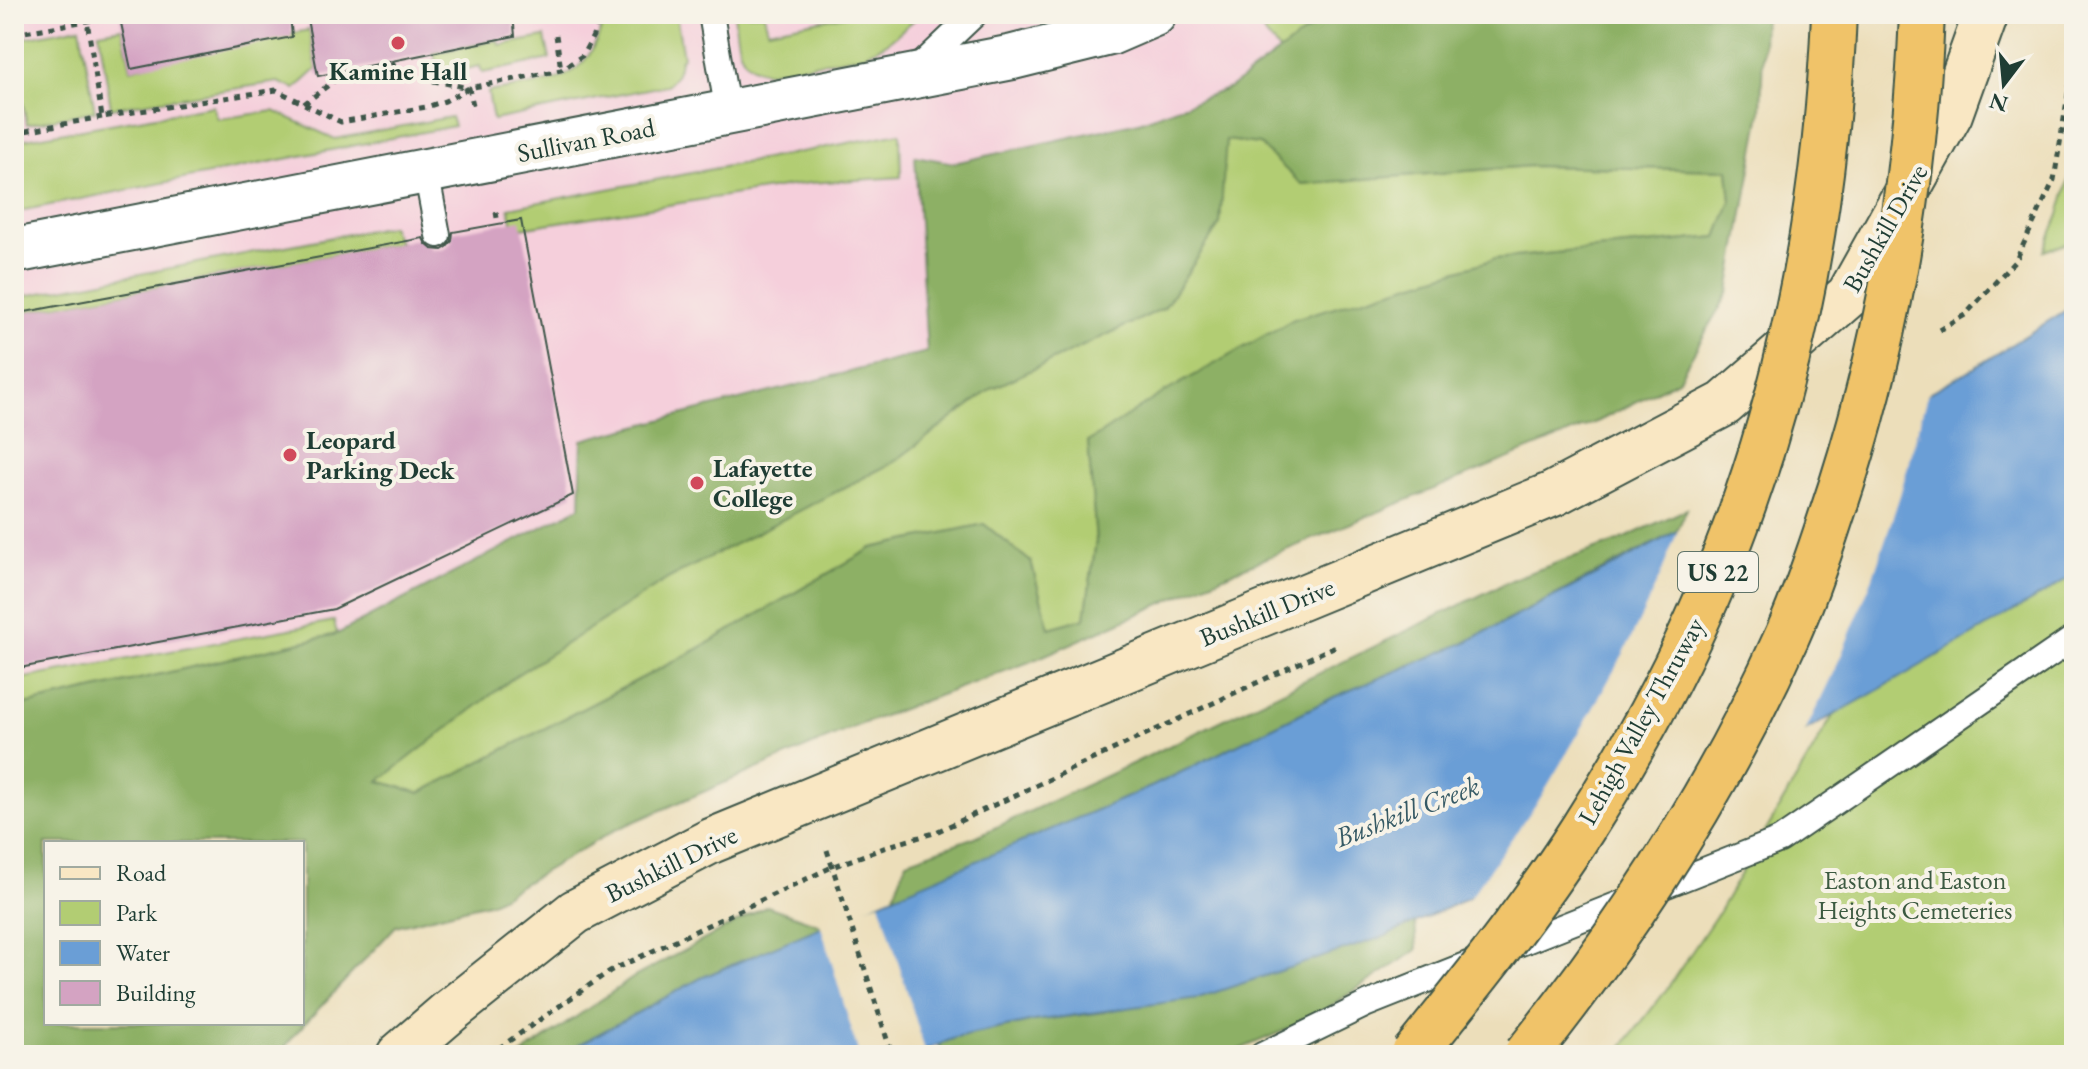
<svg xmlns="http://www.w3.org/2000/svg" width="2088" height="1069" font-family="'EB Garamond',serif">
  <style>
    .built { fill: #f5cfdb }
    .green { fill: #b2cd73; stroke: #688554; stroke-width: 2 }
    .forest { fill: #8db065; stroke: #56764c; stroke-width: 2; fill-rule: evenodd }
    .water { fill: #6a9ed6; stroke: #446e85; stroke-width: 2 }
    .pier { fill: #ecdeba }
    .building { fill: #d4a3c2 }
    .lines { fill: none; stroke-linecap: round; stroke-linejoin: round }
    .lane-casing { stroke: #3e5548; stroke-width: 28 }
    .street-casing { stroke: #3e5548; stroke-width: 48 }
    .secondary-casing { stroke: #3e5548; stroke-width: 48 }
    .path { stroke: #3e5548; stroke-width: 5; stroke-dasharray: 6 6; stroke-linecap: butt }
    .lane { stroke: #fff; stroke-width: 24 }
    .street { stroke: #fff; stroke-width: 44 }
    .secondary { stroke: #f9e7c3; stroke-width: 44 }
    .highway-bridge-casing { stroke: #3e5548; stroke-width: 48; stroke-linecap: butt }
    .highway-bridge { stroke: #f0c369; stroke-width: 44 }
    .poi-dot { fill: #d1495b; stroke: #f7f3e8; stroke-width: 3 }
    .labels { text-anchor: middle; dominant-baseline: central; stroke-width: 8; stroke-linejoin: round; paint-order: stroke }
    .shield { fill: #f7f3e8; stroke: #60746a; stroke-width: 2 }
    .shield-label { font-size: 24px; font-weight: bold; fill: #1f3d34 }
    .poi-label { font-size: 26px; font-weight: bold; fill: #1f3d34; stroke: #f7f3e8; text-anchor: start }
    .street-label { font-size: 26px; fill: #1f3d34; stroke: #f7f3e8 }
    .park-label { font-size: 26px; fill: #3c5a41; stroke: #f7f3e8 }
    .water-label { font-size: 28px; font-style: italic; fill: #365a65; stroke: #f7f3e8 }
  </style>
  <rect width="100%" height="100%" fill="#f7f3e8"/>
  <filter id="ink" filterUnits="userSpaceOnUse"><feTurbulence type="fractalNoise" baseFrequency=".0125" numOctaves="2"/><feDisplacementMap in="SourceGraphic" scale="16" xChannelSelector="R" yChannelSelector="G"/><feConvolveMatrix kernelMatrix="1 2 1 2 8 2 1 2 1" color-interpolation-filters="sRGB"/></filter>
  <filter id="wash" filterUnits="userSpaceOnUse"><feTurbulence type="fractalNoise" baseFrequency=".006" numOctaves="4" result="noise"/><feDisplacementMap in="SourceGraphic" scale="32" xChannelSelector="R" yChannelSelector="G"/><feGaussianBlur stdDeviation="1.8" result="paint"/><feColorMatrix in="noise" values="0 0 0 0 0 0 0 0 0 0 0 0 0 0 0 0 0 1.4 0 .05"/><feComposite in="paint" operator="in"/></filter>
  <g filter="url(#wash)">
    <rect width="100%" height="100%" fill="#ecdeba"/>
    <!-- built -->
    <path class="built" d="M14,14H1738L1677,331L302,843H46V1023L240,1055H14Z"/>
    <!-- green -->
    <path class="green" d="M605,14H676L683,57L680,59C679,71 676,78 667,85L493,120L488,92C550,81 589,87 605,14Z
      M734,14H764L768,30L853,14H921L887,43L864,55L769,72C735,68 738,41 734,14Z
      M1272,14H1330L1280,52L1258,25Z
      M80,27L95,111L27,124L14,57V40Z
      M122,28L131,69L204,50L309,30L317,69L295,89L278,82L111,108L99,32Z
      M545,37L550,59L482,73L480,66L438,75L434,53L498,40L499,45Z
      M213,106L218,119L274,111L335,139L451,117L454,126L14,212V141Z
      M900,133L901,177L809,183L514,229L509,208Z
      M1225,140L1259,144L1302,184L1531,166L1728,170L1731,201L1717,237L1495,259L1088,442L1096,541L1085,618L1049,628L1031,562L984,524L872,548L696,650L420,793L378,781L518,674L669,578L894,462L991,389L1164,308L1220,224Z
      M2074,160V241L2044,251L2059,215Z
      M391,226L399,243L14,314V298Z
      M2074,574V1055H1616L1664,993L1718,913L1834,714L2045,593Z
      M334,621L337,634L25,705L14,711V680Z"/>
    <!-- forest -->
    <path class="forest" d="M1330,14H1764L1761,112L1729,292L1678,380L1599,421L1235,571L1032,661L859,725L615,830L492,902L396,926L296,1033L279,1055H14V711L25,705L337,634L580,507L582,440L927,352L915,156L954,163L1139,122L1230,88ZM1226,140L1259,144L1301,184L1531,166L1728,170L1731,201L1717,237L1495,259L1294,319L1158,396L1088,442L1096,541L1085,618L1049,628L1031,562L984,524L872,548L696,650L420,793L379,781L518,674L669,578L894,462L991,389L1164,308L1220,224ZM46,843H302V1023H46Z
      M1687,509L1677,531L1466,642L1334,697L1153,786L893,897L907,861L975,837L1138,761L1518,577L1618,541Z
      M767,906L824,926L701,978L560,1055H521L634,977Z
      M1415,922L1417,950L1309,1020L1226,1055H940V1044L955,1038L1034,1021L1105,1012L1386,936Z"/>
    <!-- water -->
    <path class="water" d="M2074,305V574L2045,593L1882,688L1689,796L1386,936L1198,998L1034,1021L955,1038L913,1055H560L701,978L1153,786L1334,697L1466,642L1619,563L1974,368Z"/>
    <!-- pier -->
    <path class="pier" d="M1929,388L1900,495L1873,577L1840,658L1803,736L1691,799L1466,903L1539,800L1586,721L1625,651L1659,579L1680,525Z
      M880,902L926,1054L924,1055H859L820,923L845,913Z"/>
    <g id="blocks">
      <!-- building -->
      <path class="building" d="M119,14H290L292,37L131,69Z
        M306,14H513L515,36L318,76Z
        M521,220L573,495L334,609L14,669V314L423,238L426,244L432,249L442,250L447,247L452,241L453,232Z"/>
    </g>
  </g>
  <g filter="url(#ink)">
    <use href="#blocks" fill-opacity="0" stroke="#3e5548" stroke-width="2"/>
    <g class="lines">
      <defs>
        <path id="lane" d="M711,14L728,113
          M916,70L975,14
          M426,171L438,235
          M1262,1055L1367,1004L1780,840L2074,638"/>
        <path id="street" d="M14,251L1013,57L1110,33L1154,14"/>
        <path id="secondary" d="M399,1055L449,1012L575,912L711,841L1553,494L1724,404L1849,295L1950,114L1986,14"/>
      </defs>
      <!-- lane casing -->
      <use href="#lane" class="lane-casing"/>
      <!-- street casing -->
      <use href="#street" class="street-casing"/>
      <!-- secondary casing -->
      <use href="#secondary" class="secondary-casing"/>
      <!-- path -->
      <path class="path" d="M86,14L102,117L276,90L341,122L426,107L445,101L469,88L561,70L582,56L593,36L599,14
        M14,34L120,15
        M556,35L561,70
        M392,62L395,69L404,75L469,88L474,109
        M304,104L348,70
        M14,133L102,117
        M496,212L498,224
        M1939,330L1965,315L2016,260L2054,180L2070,82L2074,40
        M827,850L892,1055
        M489,1055L610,971L832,867L892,845L934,833L1340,644"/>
      <!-- lane -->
      <use href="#lane" class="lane"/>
      <!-- street -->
      <use href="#street" class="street"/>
      <!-- secondary -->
      <use href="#secondary" class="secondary"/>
      <defs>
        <path id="highway-bridge" d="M1413,1055C1472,982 1532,908 1583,828C1629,756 1672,679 1706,600C1787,416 1826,214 1834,14
          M1526,1055C1629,927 1720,787 1787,636C1804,598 1818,557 1831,517C1887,352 1915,189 1922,14"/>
      </defs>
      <!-- highway-bridge casing -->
      <use href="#highway-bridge" class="highway-bridge-casing"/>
      <!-- highway-bridge -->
      <use href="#highway-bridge" class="highway-bridge"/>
    </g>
  </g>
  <!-- markers -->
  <g class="poi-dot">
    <circle cx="398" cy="43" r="8"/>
    <circle cx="290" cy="455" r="8"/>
    <circle cx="697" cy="483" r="8"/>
  </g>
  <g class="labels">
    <!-- shield labels -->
    <rect class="shield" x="1678" y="552" width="80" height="40" rx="6"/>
    <g class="shield-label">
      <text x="1718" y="572">US 22</text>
    </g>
    <!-- poi labels -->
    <g class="poi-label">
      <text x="398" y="71" text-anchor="middle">Kamine Hall</text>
      <text x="306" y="440">Leopard<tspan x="306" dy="30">Parking Deck</tspan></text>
      <text x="713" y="468">Lafayette<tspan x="713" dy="30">College</tspan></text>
    </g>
    <!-- street labels -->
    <g class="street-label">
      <text transform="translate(586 140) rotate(-11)">Sullivan Road</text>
      <text transform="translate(1885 228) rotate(-60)">Bushkill Drive</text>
      <text transform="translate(1267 612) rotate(-22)">Bushkill Drive</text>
      <text transform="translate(1641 721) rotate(-61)">Lehigh Valley Thruway</text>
      <text transform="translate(671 864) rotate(-26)">Bushkill Drive</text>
    </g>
    <!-- park labels -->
    <g class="park-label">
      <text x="1915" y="880">Easton and Easton<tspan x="1915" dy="30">Heights Cemeteries</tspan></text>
    </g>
    <!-- water labels -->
    <g class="water-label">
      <text transform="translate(1407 811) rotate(-21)">Bushkill Creek</text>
    </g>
  </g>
  <!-- margin -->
  <rect width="2088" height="1069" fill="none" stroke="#f7f3e8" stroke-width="48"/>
  <!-- legend -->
  <rect x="44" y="841" width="260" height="184" fill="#f7f3e8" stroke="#a1aaa0" stroke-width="2"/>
  <rect x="60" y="867" width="40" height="12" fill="#f9e7c3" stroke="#a1aaa0" stroke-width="2"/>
  <text x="116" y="881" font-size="24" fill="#1f3d34">Road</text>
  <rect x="60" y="901" width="40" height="24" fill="#b2cd73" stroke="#a1aaa0" stroke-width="2"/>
  <text x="116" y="921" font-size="24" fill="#1f3d34">Park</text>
  <rect x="60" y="941" width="40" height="24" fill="#6a9ed6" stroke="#a1aaa0" stroke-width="2"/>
  <text x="116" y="961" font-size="24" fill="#1f3d34">Water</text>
  <rect x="60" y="981" width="40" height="24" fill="#d4a3c2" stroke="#a1aaa0" stroke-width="2"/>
  <text x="116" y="1001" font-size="24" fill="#1f3d34">Building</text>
  <!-- north arrow -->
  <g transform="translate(2004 84) rotate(196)" stroke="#f7f3e8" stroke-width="6" paint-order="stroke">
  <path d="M0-6L14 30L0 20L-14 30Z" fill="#1f3d34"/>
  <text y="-12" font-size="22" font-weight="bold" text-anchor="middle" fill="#1f3d34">N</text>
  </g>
</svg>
